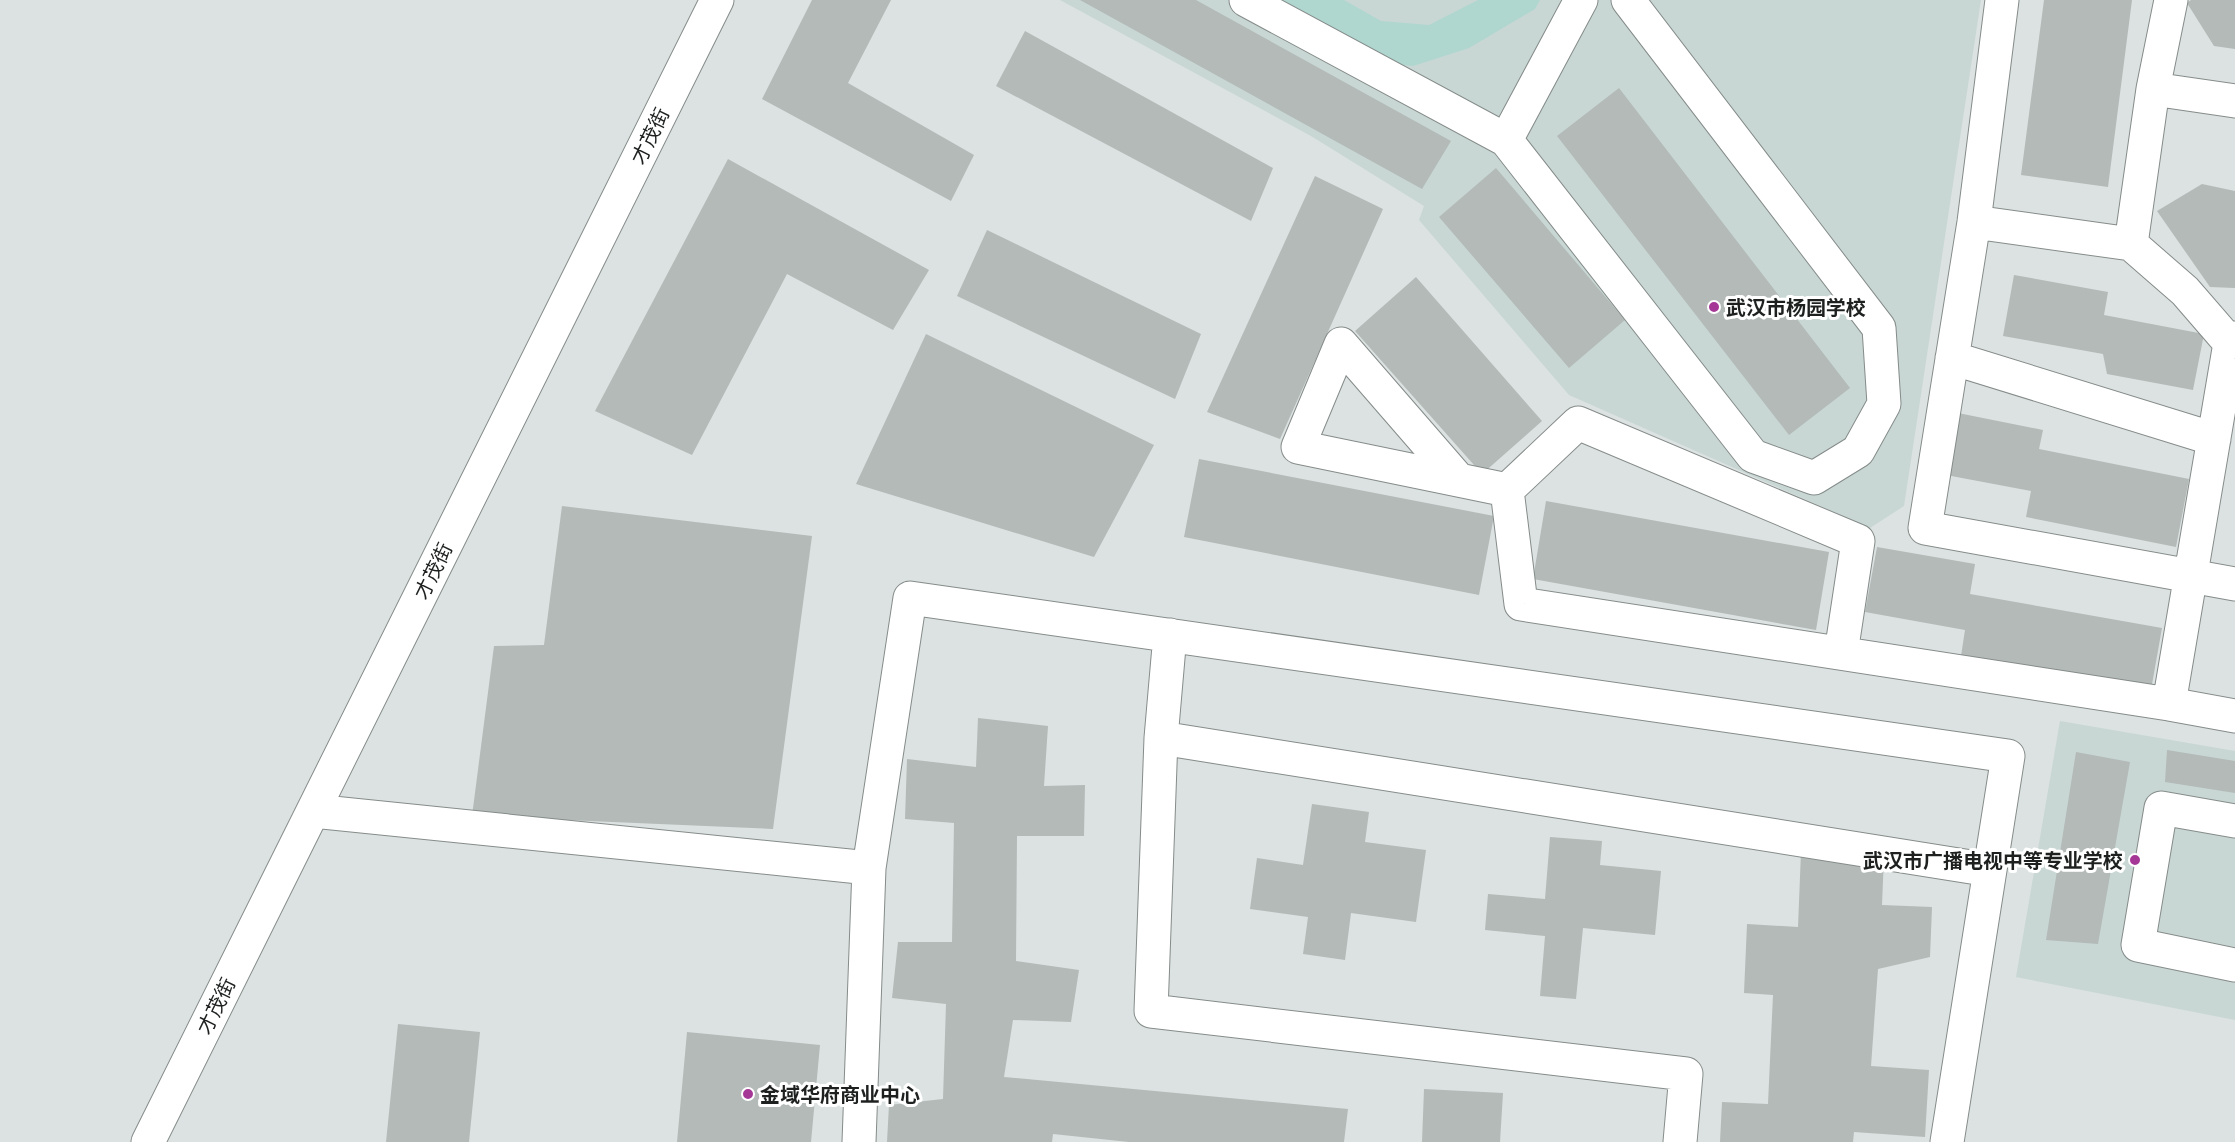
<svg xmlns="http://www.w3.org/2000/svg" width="2235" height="1142" font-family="'Archivo Narrow','Noto Sans SC',sans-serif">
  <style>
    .built { fill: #c8d7d4 }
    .green { fill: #afd6cf }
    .building { fill: #b3bab8 }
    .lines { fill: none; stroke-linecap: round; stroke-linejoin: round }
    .minor-casing { stroke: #858c8a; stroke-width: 35 }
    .minor { stroke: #fff; stroke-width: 33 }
    .poi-dot { fill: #a53896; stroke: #fff; stroke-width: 2 }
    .labels { text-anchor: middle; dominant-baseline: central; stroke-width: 6; stroke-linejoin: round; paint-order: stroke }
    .street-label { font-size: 20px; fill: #1e2020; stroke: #fff }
    .poi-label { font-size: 20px; font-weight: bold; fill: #1e2020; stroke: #fff; text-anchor: start }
  </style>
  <rect width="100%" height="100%" fill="#dbe2e1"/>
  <!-- built -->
  <path class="built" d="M1060,0H1981L1904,506L1870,528L1569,395L1419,220L1424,206L1311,136Z
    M2060,721L2235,751V1020L2016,977Z"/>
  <!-- green -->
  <path class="green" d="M1275,0H1344L1381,21L1429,25L1478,0H1540L1535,9L1469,48L1413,66L1387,63Z"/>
  <!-- building -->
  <path class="building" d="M812,0H891L848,83L974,155L951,201L762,99Z
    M1080,0H1196L1451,141L1422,189Z
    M2044,0H2132L2108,187L2021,175Z
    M2191,0H2235V49L2214,46L2187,3Z
    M1025,31L1273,168L1251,221L996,86Z
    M1619,88L1850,388L1789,435L1557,136Z
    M728,159L929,270L893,330L787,274L692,455L595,411Z
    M1496,168L1625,320L1569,368L1439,217Z
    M1315,176L1383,209L1280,439L1207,412Z
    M2202,184L2235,191V288L2210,287L2157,211Z
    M987,230L1201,334L1175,399L957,296Z
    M2014,275L2108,292L2104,315L2204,334L2193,390L2107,374L2103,354L2003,336Z
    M1416,277L1542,421L1482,474L1355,331Z
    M926,334L1154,445L1094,557L856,484Z
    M1958,413L2043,430L2039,449L2189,479L2176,547L2026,517L2031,491L1946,475Z
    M1199,459L1494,516L1479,595L1184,537Z
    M1546,501L1829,552L1816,630L1533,579Z
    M562,506L812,536L773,829L472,816L494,646L544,645Z
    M1877,547L1975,564L1970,594L2162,628L2151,690L1961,656L1965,630L1865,612Z
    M978,718L1048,726L1044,786L1085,785L1084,836H1017L1016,961L1079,970L1071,1022L1013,1020L1004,1077L1348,1109L1344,1142H1129L1053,1134L1052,1142H887L889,1105L943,1099L946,1004L892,998L898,942H952L954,823L905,819L907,759L976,767Z
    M2167,750L2235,761V793L2165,782Z
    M2076,752L2130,762L2098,944L2046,940Z
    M1312,804L1369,812L1365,842L1426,850L1416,922L1351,913L1345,960L1303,954L1308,917L1250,909L1257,858L1303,865Z
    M1550,837L1602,841L1600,865L1661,871L1655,935L1583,928L1576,999L1540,996L1545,936L1485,930L1488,894L1545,899Z
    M1801,852L1884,856L1882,905L1932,907L1930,957L1878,969L1871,1066L1929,1070L1925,1137L1854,1132L1853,1142H1720L1722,1102L1768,1104L1773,995L1744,993L1747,924L1798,927Z
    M398,1024L480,1032L469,1142H386Z
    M687,1032L820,1045L811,1142H677Z
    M1424,1089L1503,1093L1500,1142H1422Z"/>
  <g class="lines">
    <defs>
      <path id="minor" d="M1246,0L1506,140L1753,456L1814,478L1858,451L1884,404L1879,328L1628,0
        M2002,0L1974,222L1925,528L2235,584
        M2171,0L2153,89L2235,101
        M2153,89L2131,244L2185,291L2230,343
        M1506,140L1581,0
        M1974,222L2131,244
        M2235,338L2230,343L2169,704L2235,716
        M1952,358L2214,439
        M1459,480L1341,344L1298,447L1507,490L1521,604L2169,704
        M1507,490L1578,423L1858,541L1841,653
        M1170,635L1161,738L1990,870
        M1161,738L1151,1011L1686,1074L1680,1142
        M313,811L869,868L910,598L2008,756L1947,1142
        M2235,821L2161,808L2138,945L2235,965
        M148,1142L717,0
        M859,1142L869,868"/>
    </defs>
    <!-- minor casing -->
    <use href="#minor" class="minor-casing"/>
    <!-- minor -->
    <use href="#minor" class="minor"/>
  </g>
  <!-- markers -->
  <g class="poi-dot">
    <circle cx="1714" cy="307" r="6"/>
    <circle cx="2135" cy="860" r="6"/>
    <circle cx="748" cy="1094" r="6"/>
  </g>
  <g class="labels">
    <!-- street labels -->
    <g class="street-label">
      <text transform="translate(650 136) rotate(-64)">才茂街</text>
      <text transform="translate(433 571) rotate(-64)">才茂街</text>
      <text transform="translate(216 1006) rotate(-64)">才茂街</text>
    </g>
    <!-- poi labels -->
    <g class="poi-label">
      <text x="1726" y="307">武汉市杨园学校</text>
      <text x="2123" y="860" text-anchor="end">武汉市广播电视中等专业学校</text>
      <text x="760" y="1094">金域华府商业中心</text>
    </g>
  </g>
</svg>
